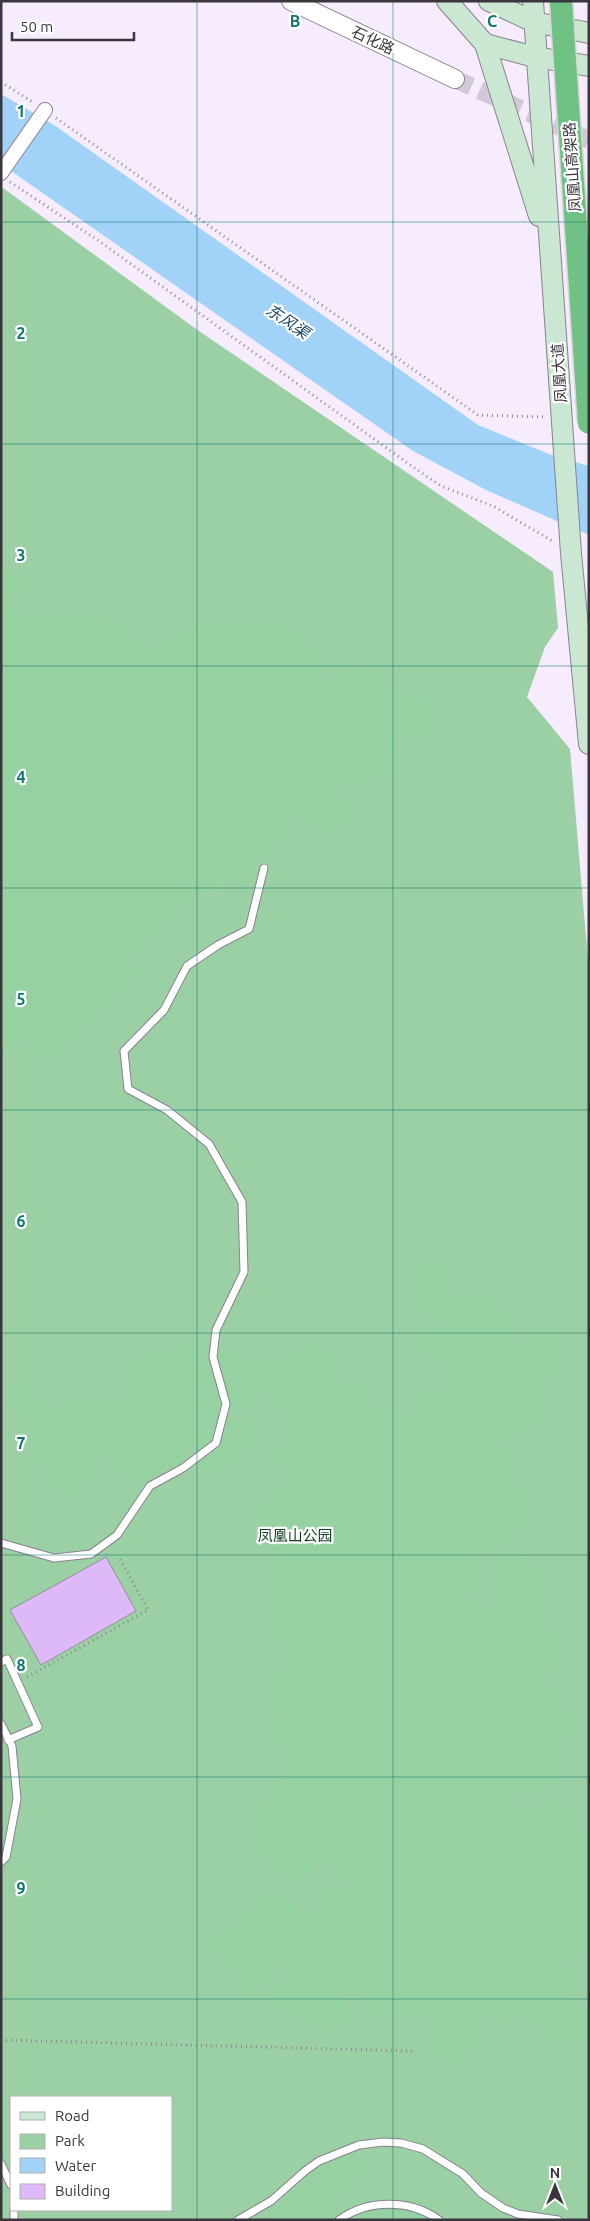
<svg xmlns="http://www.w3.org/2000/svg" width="590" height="2221" font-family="Ubuntu,'Noto Sans SC',sans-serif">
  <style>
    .green { fill: #9ad0a4; fill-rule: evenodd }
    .forest { fill: #95d1a1 }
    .water { fill: #a1d2f8 }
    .building { fill: #ddb9f7; stroke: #968d9d }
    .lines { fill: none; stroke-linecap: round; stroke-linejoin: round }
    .tertiary-tunnel { stroke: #d1c8d8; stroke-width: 18; stroke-dasharray: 18 9; stroke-linecap: butt }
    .service-casing { stroke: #8a8191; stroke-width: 9 }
    .minor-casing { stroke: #8a8191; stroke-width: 16 }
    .tertiary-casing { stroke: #8a8191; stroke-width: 20 }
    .secondary-casing { stroke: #8a8191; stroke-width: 22 }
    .path { stroke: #908995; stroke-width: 3; stroke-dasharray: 1 4; stroke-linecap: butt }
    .service { stroke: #fff; stroke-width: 7 }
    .minor { stroke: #fff; stroke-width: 14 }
    .tertiary { stroke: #fff; stroke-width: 18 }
    .secondary { stroke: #cae8d1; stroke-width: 20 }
    .trunk-bridge-casing { stroke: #d8d7d8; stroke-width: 25; stroke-linecap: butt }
    .trunk-bridge { stroke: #70c284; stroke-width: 22 }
    .grid { fill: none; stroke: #0f766e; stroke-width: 1; stroke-opacity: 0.55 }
    .labels { text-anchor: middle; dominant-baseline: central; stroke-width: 4.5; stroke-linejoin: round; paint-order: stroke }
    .street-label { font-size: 15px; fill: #3b363e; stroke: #fff }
    .park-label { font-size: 15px; fill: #133f20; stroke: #fff }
    .water-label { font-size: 16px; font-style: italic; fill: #1a4868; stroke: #fff }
    .grid-label { font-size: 16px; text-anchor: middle; font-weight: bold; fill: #0f766e; stroke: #fff; stroke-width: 4.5; stroke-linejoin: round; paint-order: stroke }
  </style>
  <rect width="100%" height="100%" fill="#f6ecfe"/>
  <!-- green -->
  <path class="green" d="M1,188H3L196,329L553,572L558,628L545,647L527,697L570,749L589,972V2220H1ZM11,2097H171V2210H11Z"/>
  <!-- forest -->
  <path class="forest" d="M1,566L17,574L12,609L27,619H107L147,648L187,629L278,619L328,658L318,683L363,664L398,693H418L438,719L418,738L398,734L403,758L383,778L353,783L343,774V783H328V793L358,803L333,838L308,819H283L288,833L253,868L248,888L227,873L218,888L187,898L177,918H157L152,938L132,953L137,978L57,1058H37L27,1038L1,1051Z
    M428,1263L453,1273L449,1293H484L514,1318L509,1353L529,1343L534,1323H549L569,1363L544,1378L549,1413L529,1433L499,1438L509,1453L504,1473L519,1483V1533L494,1553L474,1548L484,1558V1593L459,1588V1597L494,1607V1563L514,1548L549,1578L544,1613L559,1648L544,1687L564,1698L574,1733L554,1738L564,1783L519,1793L514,1812L564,1798L574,1832H589V1951L559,1958L589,1987L569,1992V2007L584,2002L589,2021V2042L549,2037L529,2012L504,2022L479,2018L478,2042L459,2067L428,2047L443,2012L368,2017L353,1977H343L348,2017L333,2032L268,2007V1992L283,1987L282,1962L273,1963V1977L248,2002L237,1973L218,1967L212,1932H233L258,1897H288L303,1912L298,1927L308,1928L318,1892H353L323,1858L298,1883L263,1857V1802L293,1767V1748L273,1738L283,1643L268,1623L273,1558L263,1533V1503L283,1488L278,1453L288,1413L273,1408L278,1388H263L253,1408H227L228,1418H248L253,1428L248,1448L218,1478L197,1468V1443H188L182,1463L132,1483L97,1453L82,1493H57L27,1443V1418L7,1403L17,1378L47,1408L77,1398L122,1403V1373L142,1353H182V1338H207L218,1348L213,1363L237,1348L248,1368L263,1358L293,1368V1348L318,1338L338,1363L328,1388L358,1378L373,1408H398L413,1422L408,1398L458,1388L443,1358H423L418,1338V1328L443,1327V1318L413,1308V1278Z
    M348,2140L366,2172L338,2195L326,2192L334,2212L363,2197L388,2207L416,2197L449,2220H263Z"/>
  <!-- water -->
  <path class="water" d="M1,94L54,125L478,425L549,454L589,466V535L486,490L413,451L1,164Z"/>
  <!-- building -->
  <path class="building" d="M106,1557L136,1611L41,1665L10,1610Z"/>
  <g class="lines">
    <!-- tertiary-tunnel -->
    <path class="tertiary-tunnel" d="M455,79L589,140"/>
    <defs>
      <path id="service" d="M1,1543L54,1558L91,1554L117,1535L150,1486L183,1468L216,1443L226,1404L213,1357L216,1330L244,1272L242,1202L209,1144L167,1110L128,1089L124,1051L164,1010L187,966L218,945L249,929L264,868
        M1,1662L7,1659L38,1727L8,1740
        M1,1724L12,1746L17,1799L6,1857L1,1862
        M1,2164L11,2185
        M14,2220V2210
        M238,2220L271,2201L305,2171L319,2161L359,2145L383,2142L401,2143L423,2149L463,2174L481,2193L503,2208L518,2214L558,2220
        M339,2220C368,2199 410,2199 439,2220"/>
      <path id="minor" d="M1,173L45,110"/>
      <path id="tertiary" d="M291,1L455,79"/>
      <path id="secondary" d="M447,1L485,44L535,57L589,66
        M489,1L534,22L589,33
        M533,1L571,553L589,744
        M485,44L539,216"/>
    </defs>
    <!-- service casing -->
    <use href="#service" class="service-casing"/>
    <!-- minor casing -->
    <use href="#minor" class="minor-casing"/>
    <!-- tertiary casing -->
    <use href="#tertiary" class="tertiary-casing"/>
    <!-- secondary casing -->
    <use href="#secondary" class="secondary-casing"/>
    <!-- path -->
    <path class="path" d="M1,82L34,103
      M56,118L478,415L545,417
      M10,182L99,241L413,467L441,486L493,506L554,542
      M27,1677L148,1610L120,1559
      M1,2040L413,2051"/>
    <!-- service -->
    <use href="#service" class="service"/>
    <!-- minor -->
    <use href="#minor" class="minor"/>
    <!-- tertiary -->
    <use href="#tertiary" class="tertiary"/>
    <!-- secondary -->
    <use href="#secondary" class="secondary"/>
    <defs>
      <path id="trunk-bridge" d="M561,1L589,423"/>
    </defs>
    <!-- trunk-bridge casing -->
    <use href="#trunk-bridge" class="trunk-bridge-casing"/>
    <!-- trunk-bridge -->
    <use href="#trunk-bridge" class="trunk-bridge"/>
  </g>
  <!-- grid -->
  <path class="grid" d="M197,1V2220M393,1V2220M1,222H589M1,444H589M1,666H589M1,888H589M1,1110H589M1,1333H589M1,1555H589M1,1777H589M1,1999H589"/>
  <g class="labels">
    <!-- street labels -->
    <g class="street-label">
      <text transform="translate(373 40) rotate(25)">石化路</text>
      <text transform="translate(572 167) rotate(-94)">凤凰山高架路</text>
      <text transform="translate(559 373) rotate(-94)">凤凰大道</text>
    </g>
    <!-- park labels -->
    <g class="park-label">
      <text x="295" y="1535">凤凰山公园</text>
    </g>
    <!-- water labels -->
    <g class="water-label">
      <text transform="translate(288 321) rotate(34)">东风渠</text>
    </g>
  </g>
  <g class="grid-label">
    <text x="295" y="27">B</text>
    <text x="492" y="27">C</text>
    <text x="21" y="117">1</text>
    <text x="21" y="339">2</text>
    <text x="21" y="561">3</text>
    <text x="21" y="783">4</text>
    <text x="21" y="1005">5</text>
    <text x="21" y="1227">6</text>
    <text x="21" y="1449">7</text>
    <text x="21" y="1671">8</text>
    <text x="21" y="1894">9</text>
  </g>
  <!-- border -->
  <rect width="590" height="2221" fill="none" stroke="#3b363e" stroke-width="5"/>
  <!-- legend -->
  <rect x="10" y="2096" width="162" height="115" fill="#ffffff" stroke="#b1afb2"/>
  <rect x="20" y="2112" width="25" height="8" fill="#cae8d1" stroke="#b1afb2"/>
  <text x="55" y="2121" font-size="15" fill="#3b363e">Road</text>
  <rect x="20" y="2134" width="25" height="15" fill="#9ad0a4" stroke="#b1afb2"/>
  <text x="55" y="2146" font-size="15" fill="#3b363e">Park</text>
  <rect x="20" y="2158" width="25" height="15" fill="#a1d2f8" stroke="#b1afb2"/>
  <text x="55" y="2171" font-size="15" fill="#3b363e">Water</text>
  <rect x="20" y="2184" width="25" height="15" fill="#ddb9f7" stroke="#b1afb2"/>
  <text x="55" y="2196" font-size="15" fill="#3b363e">Building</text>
  <!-- north arrow -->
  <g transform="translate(555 2186)" stroke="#ffffff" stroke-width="4" paint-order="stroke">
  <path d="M0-4L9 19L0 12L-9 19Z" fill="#3b363e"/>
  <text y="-8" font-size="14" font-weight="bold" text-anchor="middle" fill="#3b363e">N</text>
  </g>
  <!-- scale -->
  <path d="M12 32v8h122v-8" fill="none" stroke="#3b363e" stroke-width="2.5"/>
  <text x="20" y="32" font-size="15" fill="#3b363e" stroke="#ffffff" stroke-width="4" paint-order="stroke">50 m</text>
</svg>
